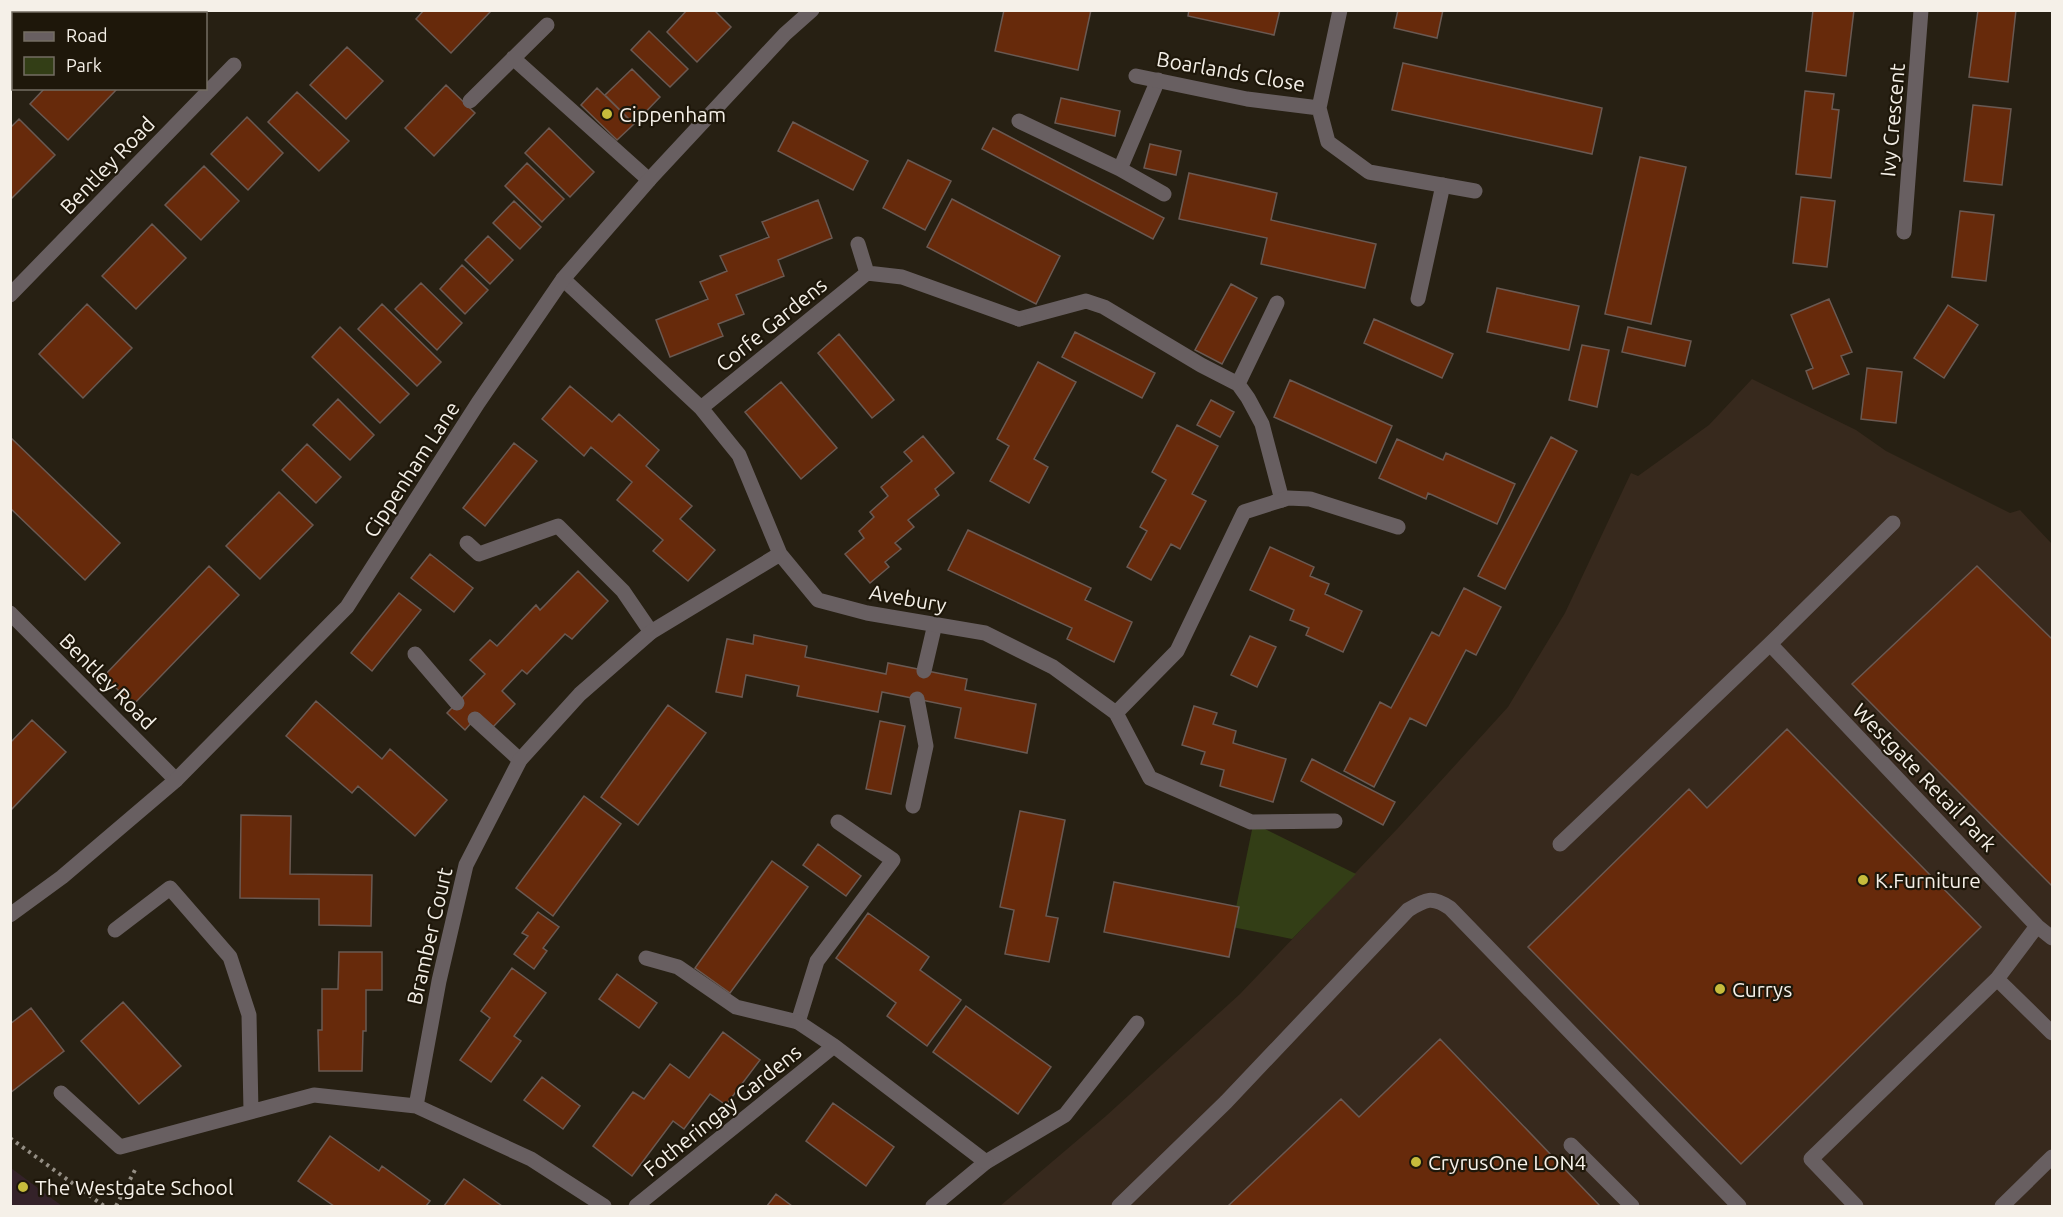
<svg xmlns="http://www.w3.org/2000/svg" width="2063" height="1217" font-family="Ubuntu,sans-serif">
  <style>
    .commercial { fill: #37291d }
    .education { fill: #342229 }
    .green { fill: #333e16 }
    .building { fill: #672a0b; stroke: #6a5952; stroke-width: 1.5 }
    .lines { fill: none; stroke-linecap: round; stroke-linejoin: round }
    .path { stroke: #948e84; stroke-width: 4; stroke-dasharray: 3 4.5; stroke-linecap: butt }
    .service { stroke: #685f61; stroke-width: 15 }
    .minor { stroke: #685f61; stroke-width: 15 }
    .tertiary { stroke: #685f61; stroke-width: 15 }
    .poi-dot { fill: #c6bc3c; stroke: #1e170a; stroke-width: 2 }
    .labels { text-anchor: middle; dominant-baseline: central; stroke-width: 4.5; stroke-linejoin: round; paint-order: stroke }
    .street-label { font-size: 21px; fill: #f5f0e8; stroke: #1e170a }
    .poi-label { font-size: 21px; fill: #f5f0e8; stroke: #1e170a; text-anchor: start }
  </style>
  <rect width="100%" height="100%" fill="#272013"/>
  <!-- commercial -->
  <path class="commercial" d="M1752,379L1856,430L1886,451L2010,513L2020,510L2052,544V1206H1000L1106,1116L1240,994L1399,827L1508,707L1565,613L1631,473L1638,476L1709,425Z"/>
  <!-- education -->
  <path class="education" d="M10,1168H11L62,1206H11Z"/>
  <!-- green -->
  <path class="green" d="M1253,825L1259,826L1356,874L1292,939L1232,927Z"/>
  <!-- building -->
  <path class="building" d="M119,10H186L188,13L116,14Z
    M424,10H491V11L451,53L416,19Z
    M687,10H714L731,27L697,62L667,32Z
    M1004,10H1091L1078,70L995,51Z
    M1189,10H1280L1274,35L1188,16Z
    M1398,10H1443L1437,38L1394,28Z
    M1813,10H1854L1846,76L1806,71Z
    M1978,10H2016L2008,82L1969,77Z
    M649,31L688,69L670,87L631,50Z
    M347,47L383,81L346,119L310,85Z
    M1403,63L1602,108L1592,154L1392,110Z
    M632,69L660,97L634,124L605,95Z
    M446,85L475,113L434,156L405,128Z
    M45,88H118L68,140L30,104Z
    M597,88L634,124L617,140L581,105Z
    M1805,91L1834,94L1832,109L1839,110L1831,178L1796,174Z
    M297,92L349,141L319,171L268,122Z
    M1061,98L1120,111L1115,136L1055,123Z
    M1973,105L2011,109L2002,185L1964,181Z
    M247,117L283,153L248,190L211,154Z
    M19,119L55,155L10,200V128Z
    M793,122L868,161L853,190L778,151Z
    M549,128L594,172L570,197L525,153Z
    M993,128L1164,218L1153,239L982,149Z
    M1150,144L1181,151L1176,175L1144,168Z
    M1640,157L1686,167L1651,324L1605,314Z
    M908,160L951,181L925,230L883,208Z
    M527,163L564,199L542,222L505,186Z
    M204,166L239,201L201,240L165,205Z
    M1189,173L1277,193L1271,220L1376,244L1365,288L1261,264L1267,238L1179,219Z
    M1801,197L1835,201L1827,267L1793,263Z
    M952,199L1060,256L1036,304L927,247Z
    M818,200L832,238L778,260L784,276L736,295L744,314L718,324L723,336L670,357L656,320L708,299L700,282L727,271L720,256L769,237L762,222Z
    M514,201L541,227L520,249L493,223Z
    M1960,211L1994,215L1986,281L1952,277Z
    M152,224L186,258L136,309L102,276Z
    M488,236L513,260L490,284L465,260Z
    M462,265L488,290L465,314L440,289Z
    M421,283L462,323L437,350L395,309Z
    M1231,284L1257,298L1222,364L1195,350Z
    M1497,288L1579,306L1569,350L1487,332Z
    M1829,299L1852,352L1841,356L1849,374L1813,389L1806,371L1813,368L1791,315Z
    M87,304L132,348L83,398L39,354Z
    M382,304L441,362L417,386L358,329Z
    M1948,305L1978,325L1944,378L1914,358Z
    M1374,319L1453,354L1442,378L1364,343Z
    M340,327L409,394L380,423L312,357Z
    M1628,327L1691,341L1685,366L1622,352Z
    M1075,332L1155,373L1142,398L1062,357Z
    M839,334L894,400L872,418L818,353Z
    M1582,345L1609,350L1597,407L1569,400Z
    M1038,362L1076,382L1034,459L1048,467L1029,503L990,481L1009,446L997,439Z
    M1867,368L1902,372L1896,423L1861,419Z
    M1290,380L1392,426L1376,463L1274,417Z
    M781,382L837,448L801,479L745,412Z
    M570,386L612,422L619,414L659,450L646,466L692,506L680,519L715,550L688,581L653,551L663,540L617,500L632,482L591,447L584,456L542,419Z
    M338,399L374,435L350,460L313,425Z
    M1211,400L1234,412L1220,437L1197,425Z
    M1177,425L1218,446L1192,494L1206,501L1180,549L1171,544L1151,580L1127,567L1147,531L1140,527L1166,480L1152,472Z
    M923,436L954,473L935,489L939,495L908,520L914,527L895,543L901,549L885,562L889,567L870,583L845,554L864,538L859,531L874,517L870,512L888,496L881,487L912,461L904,452Z
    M10,437L120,543L85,580L10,508Z
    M1551,437L1577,451L1505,589L1478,576Z
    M1397,439L1443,460L1446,453L1515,484L1497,524L1428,493L1426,499L1379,478Z
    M514,443L537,461L485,526L463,508Z
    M307,444L341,477L316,503L282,470Z
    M279,492L313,525L260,579L226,546Z
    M968,530L1091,588L1085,600L1132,622L1114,662L1067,639L1072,628L948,570Z
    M1270,547L1314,567L1310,576L1329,584L1325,594L1362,611L1343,652L1306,635L1309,628L1290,620L1294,610L1250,590Z
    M430,554L473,588L454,612L411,578Z
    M209,566L239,595L133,705L104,676Z
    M1977,566L2052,639V886L1852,684Z
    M578,571L608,601L572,639L565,634L527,674L522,670L502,691L515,704L493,727L479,714L465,730L447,713L485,674L470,660L490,640L497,646L536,605L540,610Z
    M1464,588L1501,607L1476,655L1466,650L1426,726L1410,718L1374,787L1344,771L1380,702L1391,708L1432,632L1439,636Z
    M399,593L421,610L372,671L351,653Z
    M754,635L807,646L805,657L886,674L888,663L967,679L965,690L1036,704L1027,753L955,738L961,708L882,692L878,712L797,696L799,686L746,675L742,697L716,692L727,639L753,644Z
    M1250,636L1276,647L1257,687L1231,675Z
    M316,701L382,759L390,749L447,800L415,836L358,786L352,793L286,736Z
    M668,705L706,733L638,825L601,797Z
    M1194,706L1217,713L1213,724L1236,731L1233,743L1286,759L1273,802L1220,786L1224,770L1201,764L1205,752L1182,745Z
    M32,720L66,752L10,811V743Z
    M880,721L905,726L891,794L866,789Z
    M1787,729L1981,927L1741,1164L1528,947L1689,789L1707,808Z
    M1312,759L1395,802L1383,825L1301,781Z
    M584,796L621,824L553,916L516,888Z
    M1020,811L1065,820L1046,916L1058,918L1049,962L1005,954L1014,910L1000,907Z
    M241,815L291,816L290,874L372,875L371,926L319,925V899L240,898Z
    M818,844L861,876L846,896L803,865Z
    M772,861L808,887L730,993L695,968Z
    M1114,882L1239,907L1229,957L1104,932Z
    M538,912L559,927L543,948L547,951L534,969L514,954L528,936L522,933Z
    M868,913L929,957L920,970L961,1000L927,1046L887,1016L896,1003L836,958Z
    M339,952H382V990H366V1031H363L362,1071H319L318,1030H322V989H338Z
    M512,968L546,993L514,1036L521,1041L491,1082L460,1060L490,1018L481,1011Z
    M617,974L657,1003L639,1028L599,999Z
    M123,1002L181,1066L139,1104L81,1041Z
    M966,1006L1051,1067L1018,1114L933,1052Z
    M31,1008L64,1051L10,1093V1024Z
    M723,1032L760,1060L726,1105L710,1094L684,1129L673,1121L632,1176L593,1146L633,1092L644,1099L670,1064L689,1078Z
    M1440,1039L1600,1206H1228L1341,1099L1359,1117Z
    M542,1077L580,1106L563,1129L524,1100Z
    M833,1103L894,1147L866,1186L806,1141Z
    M330,1136L379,1171L382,1166L430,1201L426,1206H334L298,1181Z
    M464,1179L502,1206H444Z
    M776,1194L792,1206H767Z"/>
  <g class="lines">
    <!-- path -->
    <path class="path" d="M10,1138L104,1206
      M116,1206L135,1170"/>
    <!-- service -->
    <path class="service" d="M1019,121L1120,169L1164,194
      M1120,169L1158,80
      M1418,299L1443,185
      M1019,319L1086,301L1104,307L1201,365L1238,384L1248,398L1262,424L1282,500
      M1238,384L1277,303
      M467,543L479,554L558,526L623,591L651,632
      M1770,644L2037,926L2052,938
      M415,654L457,703
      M924,671L935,624
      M475,719L520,760
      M913,806L926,746L917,699
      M1560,844L1770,644L1893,523
      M646,958L678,967L736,1007L798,1022L817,961L893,860L838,822
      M1997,979L2037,926
      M1571,1145L1632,1206
      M933,1206L986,1162L1065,1115L1137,1023
      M1119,1206L1226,1102L1408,910C1426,899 1432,896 1450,908L1739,1206
      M1856,1206L1811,1159L1997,979L2052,1033
      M2002,1206L2052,1157"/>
    <!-- minor -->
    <path class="minor" d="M1340,10L1319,108L1328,142L1369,172L1475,191
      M513,58L649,180
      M1136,76L1247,99L1319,108
      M470,101L547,25
      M1904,232L1921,10
      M858,244L867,273
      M563,279L701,408L739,455L780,554L818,600L867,613L985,633L1053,667L1116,713L1150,778L1251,822L1335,821
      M10,295L234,65
      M701,408L867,273L902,277L1019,319
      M10,613L176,780
      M1116,713L1177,651L1244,512L1288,498L1310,499L1398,527
      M115,930L170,888L230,957L249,1015L251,1111
      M798,1022L834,1046L986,1162
      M61,1093L120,1147L314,1095L416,1106L531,1159L604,1206
      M416,1106L439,981L466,865L520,760L580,694L651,632L780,554
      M636,1206L834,1046"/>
    <!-- tertiary -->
    <path class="tertiary" d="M10,915L62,877L176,780L347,607L478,403L563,279L649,180L785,34L812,10"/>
  </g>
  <!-- markers -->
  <g class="poi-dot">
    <circle cx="607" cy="114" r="6"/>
    <circle cx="1863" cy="880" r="6"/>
    <circle cx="1720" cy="989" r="6"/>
    <circle cx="1416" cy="1162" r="6"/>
    <circle cx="23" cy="1187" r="6"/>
  </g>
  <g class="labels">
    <!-- street labels -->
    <g class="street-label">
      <text transform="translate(1231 71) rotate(10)">Boarlands Close</text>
      <text transform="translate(1892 120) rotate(-85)">Ivy Crescent</text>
      <text transform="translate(107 165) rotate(-46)">Bentley Road</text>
      <text transform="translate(771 324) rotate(-39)">Corfe Gardens</text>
      <text transform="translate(411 469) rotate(-57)">Cippenham Lane</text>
      <text transform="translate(908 598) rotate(10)">Avebury</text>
      <text transform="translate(108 681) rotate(45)">Bentley Road</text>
      <text transform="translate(1925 777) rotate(46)">Westgate Retail Park</text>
      <text transform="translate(429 936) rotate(-77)">Bramber Court</text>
      <text transform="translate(722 1110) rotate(-39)">Fotheringay Gardens</text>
    </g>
    <!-- poi labels -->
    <g class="poi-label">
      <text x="619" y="114">Cippenham</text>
      <text x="1875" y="880">K.Furniture</text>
      <text x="1732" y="989">Currys</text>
      <text x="1428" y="1162">CryrusOne LON4</text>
      <text x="35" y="1187">The Westgate School</text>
    </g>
  </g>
  <!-- border -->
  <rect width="2063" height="1217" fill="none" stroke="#f5f0e8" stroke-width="24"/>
  <!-- legend -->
  <rect x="12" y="12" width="195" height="78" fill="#1e170a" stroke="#746e63" stroke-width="1.5"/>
  <rect x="24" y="32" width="30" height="9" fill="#685f61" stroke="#746e63" stroke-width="1.5"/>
  <text x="66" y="42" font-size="18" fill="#f5f0e8">Road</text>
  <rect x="24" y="57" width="30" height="18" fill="#333e16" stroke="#746e63" stroke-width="1.5"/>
  <text x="66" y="72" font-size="18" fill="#f5f0e8">Park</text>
</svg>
